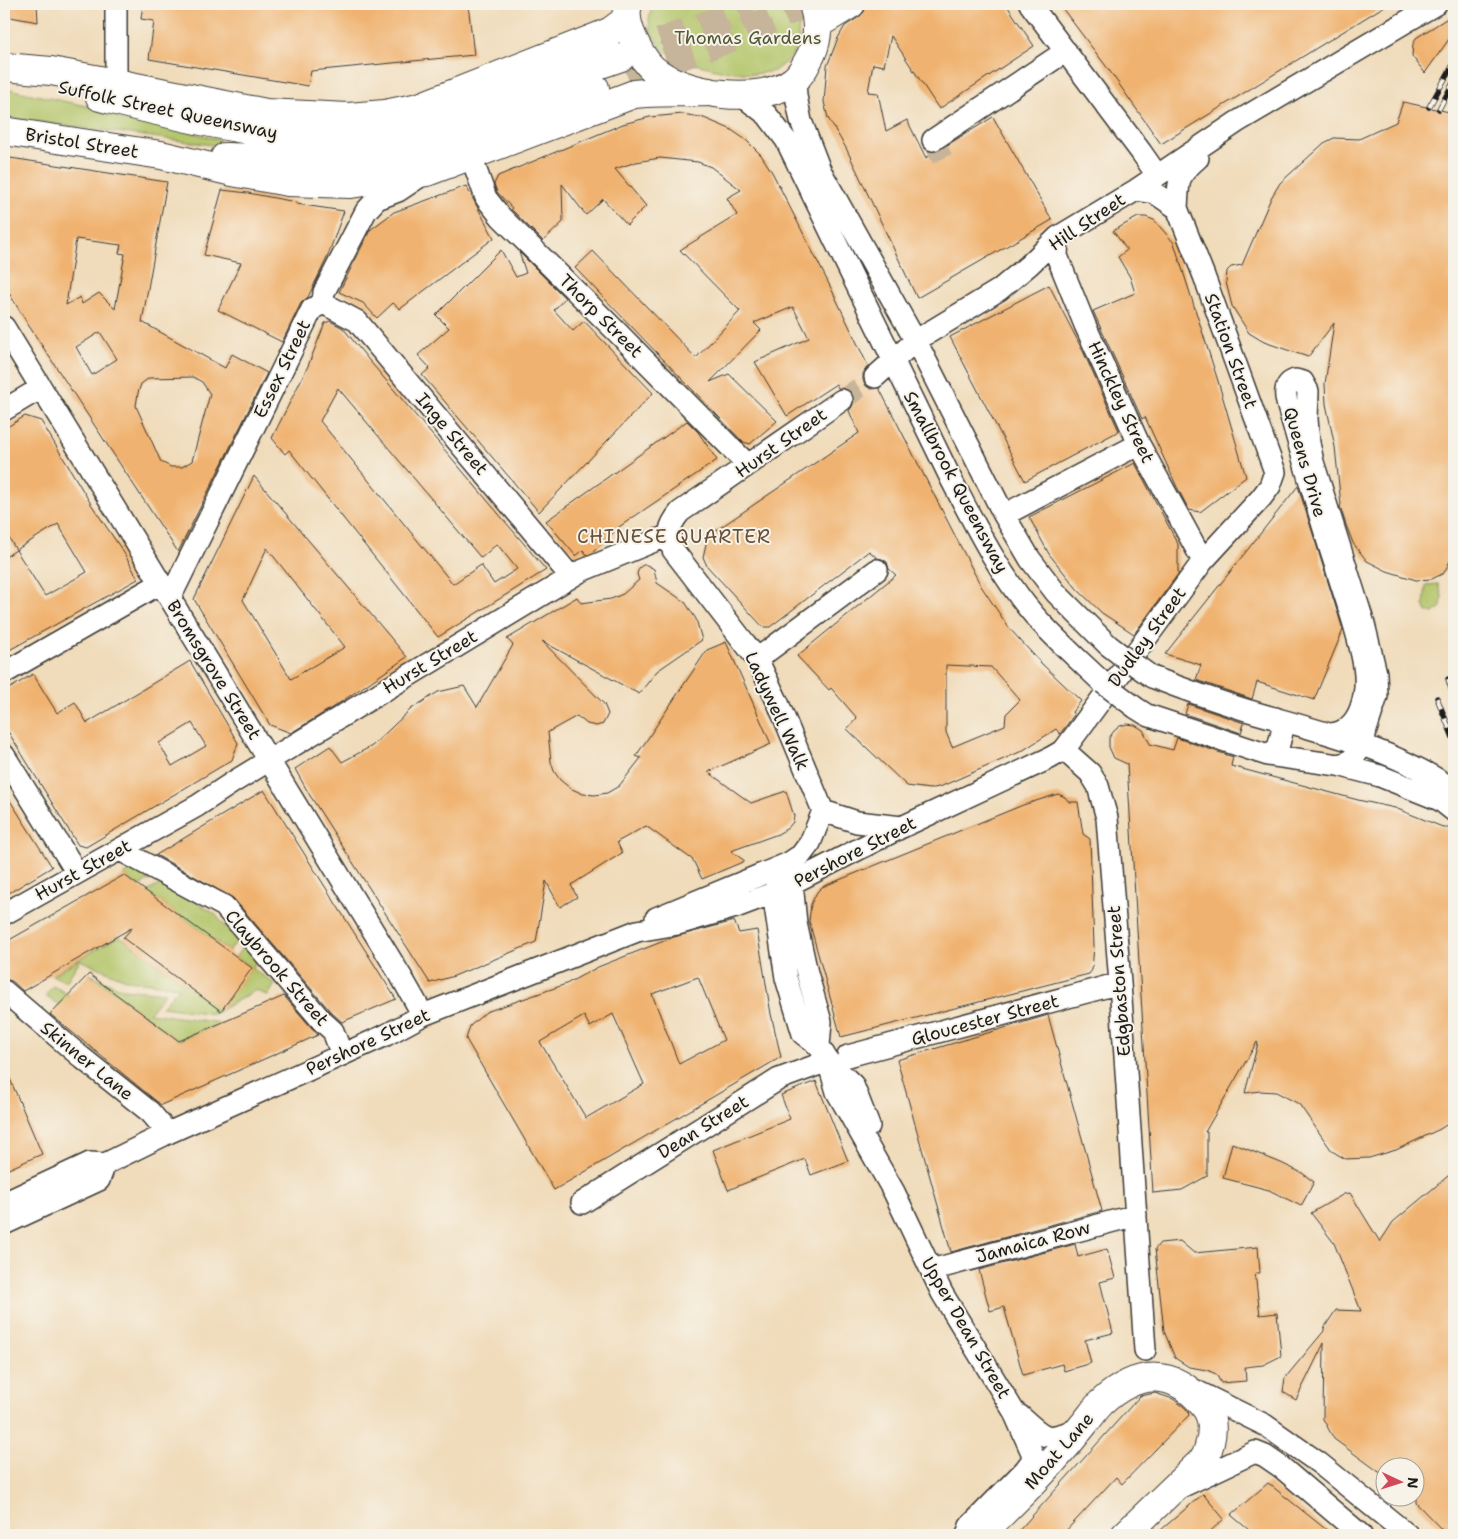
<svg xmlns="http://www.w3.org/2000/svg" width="1458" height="1539" font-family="'Shantell Sans',sans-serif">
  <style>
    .green { fill: #b2c569; stroke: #677042 }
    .building { fill: #f0b270; fill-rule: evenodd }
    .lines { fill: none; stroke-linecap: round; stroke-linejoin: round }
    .minor-tunnel { stroke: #c6b59a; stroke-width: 21; stroke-dasharray: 21 11; stroke-linecap: butt }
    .highway-tunnel { stroke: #c6b59a; stroke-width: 28; stroke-dasharray: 28 14; stroke-linecap: butt }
    .minor-casing { stroke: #3c3934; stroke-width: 24 }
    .major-casing { stroke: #3c3934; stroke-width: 30 }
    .highway-casing { stroke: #3c3934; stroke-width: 30 }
    .minor { stroke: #fff; stroke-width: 21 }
    .major { stroke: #fff; stroke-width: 28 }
    .highway { stroke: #fff; stroke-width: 28 }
    .rail-casing { stroke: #1c1c1c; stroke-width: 5.5 }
    .rail { stroke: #f7f3e8; stroke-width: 4; stroke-dasharray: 11; stroke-linecap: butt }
    .minor-bridge-casing { stroke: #3c3934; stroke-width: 24; stroke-linecap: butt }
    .minor-bridge { stroke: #fff; stroke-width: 21 }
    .labels { text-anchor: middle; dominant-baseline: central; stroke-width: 4; stroke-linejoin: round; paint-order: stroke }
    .park-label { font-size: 18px; fill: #505737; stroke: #f7f3e8 }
    .street-label { font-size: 18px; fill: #1c1c1c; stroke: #f7f3e8 }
    .neighbourhood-label { font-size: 19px; letter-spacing: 1px; fill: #665039; stroke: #f7f3e8 }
  </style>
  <rect width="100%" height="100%" fill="#f7f3e8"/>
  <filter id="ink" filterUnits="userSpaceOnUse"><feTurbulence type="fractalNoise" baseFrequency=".02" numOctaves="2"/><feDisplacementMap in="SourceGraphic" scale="10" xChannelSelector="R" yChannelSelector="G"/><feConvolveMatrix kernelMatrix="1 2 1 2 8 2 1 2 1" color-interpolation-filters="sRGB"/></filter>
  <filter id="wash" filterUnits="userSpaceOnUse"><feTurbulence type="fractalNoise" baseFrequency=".0096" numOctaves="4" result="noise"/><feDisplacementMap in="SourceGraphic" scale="20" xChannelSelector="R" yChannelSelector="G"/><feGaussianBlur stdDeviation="1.12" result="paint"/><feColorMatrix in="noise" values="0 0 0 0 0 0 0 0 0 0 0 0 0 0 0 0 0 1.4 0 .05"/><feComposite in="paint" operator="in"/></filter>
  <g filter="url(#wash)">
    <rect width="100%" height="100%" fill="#f0dbba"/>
    <!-- green -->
    <path class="green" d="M652,4H796L799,19L798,47L787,61L774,71L754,74L724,71L683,61L663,50L651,33L649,20Z
      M4,88L154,121L219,140V146L4,117Z
      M1438,584L1442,596L1441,607L1434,613L1427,612L1424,605L1426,585Z
      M132,869L154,878L139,886L124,875Z
      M164,882L215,914L237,941L229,951L147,892Z
      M119,936L221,1010L252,968L236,956L243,947L258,959L252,968L275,984L268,996L256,990L214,1014L162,1007L179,987L128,980L80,960L66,982L52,975Z
      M89,974L123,989L165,993L149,1013L221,1023L179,1041Z
      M53,986L69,995L59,1005L45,996Z"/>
    <g id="blocks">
      <!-- building -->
      <path class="building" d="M4,4H37L38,22L10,17L4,12Z
        M143,4H468L474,55L311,71L308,86L149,59L154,21L141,19Z
        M873,4H1006L1034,46L939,109L891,36L884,66L873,64L868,92L878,93L886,131L907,120L926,158L993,117L1052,220L917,298L846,148L828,118L824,102L827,66L838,38L845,26L859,17L864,12L866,6Z
        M1059,4H1388L1161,144L1109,70Z
        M1454,14V32L1425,73L1412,56L1413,44L1416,38Z
        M1403,102L1454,113V559H1451L1444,573L1432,579L1416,580L1387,571L1367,561L1353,543L1346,525L1340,506L1341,505L1335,447L1326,404L1325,384L1334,323L1308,357L1264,342L1249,333L1232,306L1226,282L1227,271L1231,267L1242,265L1271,198L1280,183L1324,143L1334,138L1359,139L1396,122Z
        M683,114L704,118L730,129L746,140L761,155L772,172L829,284L868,366L863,373V380L866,386L871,389L879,388L981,586L1009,628L1042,664L1081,701L1072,712L1074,715L1060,734L1056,729L1022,751L942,786L930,789L907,786L847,729L857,718L831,688L829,690L797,656L896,575L889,569L887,562L882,559L877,558L869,551L770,627H763L707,566L703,557L708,536L859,433L849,411L853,405L854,399L852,393L847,389L838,388L836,384L787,416L755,362L809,338L793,307L754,323L761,330L710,382L729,374L777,421L750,444L743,442L575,268L593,251L696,358L740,311L680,250L737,215L727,198L741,190L711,167L698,162L660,158L636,162L615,169L646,206L627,225L603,199L586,215L562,184L563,222L543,241L511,209L512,208L497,192L494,184L498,176L623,124L650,117ZM946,665L991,667L1020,700L1006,714L1005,725L952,747L946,732Z
        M4,157L167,182L142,322L225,368L232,354L267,373L178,552L29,326L4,285ZM76,239L121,245L119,253L125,254L115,309L99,293L82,304L80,297L66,305ZM100,332L117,359L92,375L76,347ZM193,377L202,382L210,394L192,461L182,467H171L161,462L136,406L138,393L141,384L149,378Z
        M466,186L494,238L400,309L393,303L377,318L363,303L339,292L370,230L394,212Z
        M222,190L248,193L296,202V204L344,211L327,258L308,297L301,303L282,342L218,310L241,263L204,255Z
        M1138,217H1146L1154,220L1174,243L1218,381L1246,477L1200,512L1189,510L1177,487L1145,417L1142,419L1093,311L1135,293L1130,277L1118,257L1127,250L1113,231Z
        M501,250L516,277L526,273L519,252L565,298L554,310L573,331L584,321L653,393L539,512L422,375L430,368L418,355L449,328L436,315Z
        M1049,285L1083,351L1119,431L1025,481L950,337Z
        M330,321L343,328L368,359L546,570L438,637L289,450L285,454L272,438L308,366L325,323ZM338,388L481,558L497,544L517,569L494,584L481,565L453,584L320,421Z
        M25,416L41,421L91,504L124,553L138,579L4,653V558L16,550L4,529V429ZM58,524L87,572L45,596L16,550Z
        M687,421L698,432L717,460L619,527L591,554L587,555L583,550L576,556L546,521Z
        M1135,463L1178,544V574L1134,634L1102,613L1078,590L1049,554L1029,517Z
        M254,476L407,657L338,704L291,733L270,725L194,599ZM267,548L345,647L291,679L243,600Z
        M1298,486L1343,630L1314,700L1257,682L1252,699L1196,680L1201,665L1165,654Z
        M643,565H647L654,569L657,583L685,602L696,619L702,640L657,671L639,694L542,641L604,704L608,714L603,724L596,726L587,724L577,716L548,732L551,762L554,771L560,780L570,788L583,794L595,795L607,793L619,786L641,758L636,756L707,650L726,642L771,744L708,772L751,803L786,791L794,816L793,822L788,828L778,834L731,851L745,861L702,879L693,860L646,826L617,842L622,853L571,885L577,897L560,907L546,881L536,942L454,976L430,983L309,794L295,769L330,746L342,762L372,746L411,709L438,692L464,686L477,707L513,645L507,639L577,597L581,603L611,599L623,594L639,580L637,574L639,568Z
        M190,661L238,743L232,760L86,847L78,845L4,725V692L33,674L57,713L75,702L87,723ZM192,723L206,746L172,766L159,743Z
        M1188,704L1244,723L1241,733L1185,714Z
        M1127,724L1135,725L1143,730L1150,744L1173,750L1177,738L1233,757L1231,766L1358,800L1395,808L1445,828H1454V1120L1440,1129L1396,1150L1369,1158L1345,1159L1332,1151L1299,1104L1276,1092L1260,1091L1245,1093L1258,1043L1257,1042L1205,1132H1207V1176L1182,1190L1153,1193L1127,764L1114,758L1109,747V738L1114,731L1120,726Z
        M264,790L396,999L342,1022L331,1012L233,898L156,855Z
        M4,791L52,867L4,896Z
        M1058,794L1065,797L1069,802H1078L1083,834L1090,839L1094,946L1092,970L1089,974L841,1037L809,921L811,904L817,892L822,887L1023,805Z
        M124,875L252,968L221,1011L123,938L133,927L23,991L12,981L4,979V943Z
        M734,921L739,933L757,930L771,1014L781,1057L554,1190L466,1039L470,1026L486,1012L566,984L598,967L674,937ZM698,977L724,1040L679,1064L652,994ZM613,1014L644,1084L586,1118L540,1042L584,1016L590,1027Z
        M89,974L179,1041L284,996L318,1035L161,1105L50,1014Z
        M1048,1015L1102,1211L951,1252L897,1060Z
        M4,1065L42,1154L4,1171Z
        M816,1081L848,1161L811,1175L805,1159L728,1190L713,1150L790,1119L781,1095Z
        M1232,1143L1281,1163L1302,1173L1314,1182L1301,1206L1269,1190L1223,1178Z
        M1454,1171V1535H1447L1416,1503V1466H1386V1477L1334,1439L1323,1419L1324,1343L1296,1400L1283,1392L1285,1378L1324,1331V1328L1336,1310L1361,1311L1334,1243L1311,1213L1344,1194L1350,1193L1380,1242L1393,1222Z
        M1180,1241L1194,1253L1258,1247L1260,1273H1255L1260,1315L1277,1313L1281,1356L1263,1365L1245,1367L1246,1381L1221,1383L1216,1374L1207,1370L1189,1367L1175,1358L1164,1331L1155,1249L1160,1243Z
        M1075,1244L1078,1257L1107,1249L1115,1278L1100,1282L1113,1333L1085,1340L1091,1363L1064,1371L1062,1364L1023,1375L1004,1307L990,1311L979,1270Z
        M1155,1393L1173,1399L1183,1406L1188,1411L1189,1415L1122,1484L1116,1477L1062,1535H1015L1140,1396Z
        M1268,1483L1333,1535H1255L1231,1515Z
        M1203,1494L1224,1519L1206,1535H1155Z"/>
    </g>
  </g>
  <g filter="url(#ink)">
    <use href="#blocks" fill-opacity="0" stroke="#3c3934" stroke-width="1"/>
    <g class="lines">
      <!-- minor-tunnel -->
      <path class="minor-tunnel" d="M933,140L945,164
        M842,400L875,377"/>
      <!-- highway-tunnel -->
      <path class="highway-tunnel" d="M621,57L724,18L751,4
        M627,76L733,37L804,4"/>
      <defs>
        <path id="minor" d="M116,4V83
          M1030,4L1141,152L1157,175
          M795,80L796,96L801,121L820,170L920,349L1004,515L1030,559L1056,593L1108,645L1121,655
          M742,96L767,115L786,140L952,481C976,527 1000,575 1034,615C1055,639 1080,661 1103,683
          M933,140L1066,51
          M471,156L486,198L501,217L618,333L748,465
          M1177,208C1179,180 1176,177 1198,158
          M1058,237L1057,256L1085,325L1139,444L1203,561
          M323,303L357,321L571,577
          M323,303L324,292L366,211L377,199L398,191L422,175
          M4,327L402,978L423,1015
          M875,377L915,341L999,290L1029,265L1058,237L1136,190L1237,122L1436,4
          M4,410L41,388
          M1004,515L1139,444
          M170,598L312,309L323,303
          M757,659L877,570
          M4,673L161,583
          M1152,677C1183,689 1214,700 1246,710C1317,731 1392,747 1454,790
          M1136,708L1147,715L1268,755L1338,765L1380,776L1440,800L1454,811
          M1331,734C1362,731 1368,691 1364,666C1359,633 1345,598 1336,567C1320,518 1306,469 1292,420C1289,408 1278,386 1295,380L1303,382L1308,391L1307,419L1309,443L1313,462L1364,624L1376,673L1377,696L1366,730L1363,745L1354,757L1348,762L1338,765
          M1064,750L1090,773L1098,786L1107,818L1120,983L1145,1350
          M4,755L77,873
          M1268,755L1278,748L1283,728L1276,718
          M823,811L857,822L902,827
          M120,850L224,906L322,1021L333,1031L342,1055
          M791,873L796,923L807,973L821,1022L819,1046
          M773,893L786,978L803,1034L819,1046L828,1061L837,1092L894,1192L942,1293L1013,1410L1033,1455L1031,1462L1025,1470L970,1526L967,1535
          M773,893L789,863L801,855L810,843L823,811L778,703L757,659L673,550C668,532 668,527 680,512L842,400
          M4,914L197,806L235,781L581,571L669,535
          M656,918L789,863
          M4,991L81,1057L150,1112L168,1133
          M848,1056L1120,983
          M829,1062L853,1085L869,1126
          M4,1203L90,1163L105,1164L168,1133L386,1035L423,1015L637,931L678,924L736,907L773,893L902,827L1050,758L1064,750L1203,561L1261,498L1270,486L1275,472L1204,276L1177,208L1155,193L1136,190
          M582,1203L779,1079L828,1061
          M4,1224L99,1180L105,1164
          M931,1270L1136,1215
          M1192,1389L1265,1425L1319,1463L1408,1535
          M1019,1415C1048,1441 1045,1441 1081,1428
          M1181,1487L1255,1452L1265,1456L1281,1467L1361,1535"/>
        <path id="major" d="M628,4C627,8 626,14 627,19C629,34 642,59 653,69C683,95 762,106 794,80C802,74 806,64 811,55C819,38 819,22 813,4
          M980,1535C1004,1511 1029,1488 1052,1462C1063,1450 1074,1437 1084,1424C1090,1417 1095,1409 1101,1403C1137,1370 1174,1367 1205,1407C1217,1422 1211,1443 1205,1458L1125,1535"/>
        <path id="highway" d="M818,24L851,4
          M4,67L51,71L116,83L266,113L348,117L385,114L419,107L602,35L611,31L627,19
          M100,97C192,120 286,145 381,135C393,133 404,130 415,128L621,57
          M4,131L161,155L232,172L288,182L351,184L427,172L634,94C659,91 683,93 708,92
          M225,157L367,161L386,160L414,155L595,88"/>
      </defs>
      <!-- minor casing -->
      <use href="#minor" class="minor-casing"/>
      <!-- major casing -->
      <use href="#major" class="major-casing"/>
      <!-- highway casing -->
      <use href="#highway" class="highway-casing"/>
      <!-- minor -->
      <use href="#minor" class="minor"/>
      <!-- major -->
      <use href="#major" class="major"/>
      <!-- highway -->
      <use href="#highway" class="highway"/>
      <defs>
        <path id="rail" d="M1429,107L1454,63
          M1439,109L1454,81
          M1448,679L1454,698
          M1437,698L1454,740"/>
      </defs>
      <!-- rail casing -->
      <use href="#rail" class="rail-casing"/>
      <!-- rail -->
      <use href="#rail" class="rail"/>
      <defs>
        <path id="minor-bridge" d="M1121,655L1152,677
          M1103,683L1136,708"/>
      </defs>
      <!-- minor-bridge casing -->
      <use href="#minor-bridge" class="minor-bridge-casing"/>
      <!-- minor-bridge -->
      <use href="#minor-bridge" class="minor-bridge"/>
    </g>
  </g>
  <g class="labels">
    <!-- park labels -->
    <g class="park-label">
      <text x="748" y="38">Thomas Gardens</text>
    </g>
    <!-- street labels -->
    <g class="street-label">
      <text transform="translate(168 110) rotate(12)">Suffolk Street Queensway</text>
      <text transform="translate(82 143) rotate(9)">Bristol Street</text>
      <text transform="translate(1087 222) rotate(-34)">Hill Street</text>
      <text transform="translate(601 316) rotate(45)">Thorp Street</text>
      <text transform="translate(1231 351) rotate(70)">Station Street</text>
      <text transform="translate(282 369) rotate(-64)">Essex Street</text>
      <text transform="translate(1121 402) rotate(65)">Hinckley Street</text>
      <text transform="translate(452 434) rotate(50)">Inge Street</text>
      <text transform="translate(781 443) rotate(-35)">Hurst Street</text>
      <text transform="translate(1305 462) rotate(74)">Queens Drive</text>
      <text transform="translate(956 482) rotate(62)">Smallbrook Queensway</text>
      <text transform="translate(1147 637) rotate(-54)">Dudley Street</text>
      <text transform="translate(430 662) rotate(-31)">Hurst Street</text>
      <text transform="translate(214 670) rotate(58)">Bromsgrove Street</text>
      <text transform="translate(777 711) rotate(65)">Ladywell Walk</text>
      <text transform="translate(855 852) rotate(-27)">Pershore Street</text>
      <text transform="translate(83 870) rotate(-29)">Hurst Street</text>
      <text transform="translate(277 968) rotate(49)">Claybrook Street</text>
      <text transform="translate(1119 981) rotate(-94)">Edgbaston Street</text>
      <text transform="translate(985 1020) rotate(-15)">Gloucester Street</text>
      <text transform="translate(368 1042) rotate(-25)">Pershore Street</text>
      <text transform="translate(87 1061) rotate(39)">Skinner Lane</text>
      <text transform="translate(703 1127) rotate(-32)">Dean Street</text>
      <text transform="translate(1033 1242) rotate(-15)">Jamaica Row</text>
      <text transform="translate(966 1328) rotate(60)">Upper Dean Street</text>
      <text transform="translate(1059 1451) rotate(-49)">Moat Lane</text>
    </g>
    <!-- neighbourhood labels -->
    <g class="neighbourhood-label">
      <text x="674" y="536">CHINESE QUARTER</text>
    </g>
  </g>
  <!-- margin -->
  <rect width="1458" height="1539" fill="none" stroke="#f7f3e8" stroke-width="20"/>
  <!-- north arrow -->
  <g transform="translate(1400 1482) rotate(94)"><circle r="24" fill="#f7f3e8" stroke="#9f9d96"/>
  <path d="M0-4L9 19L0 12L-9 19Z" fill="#d1495b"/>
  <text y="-8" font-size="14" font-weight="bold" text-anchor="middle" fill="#1c1c1c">N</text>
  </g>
</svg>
